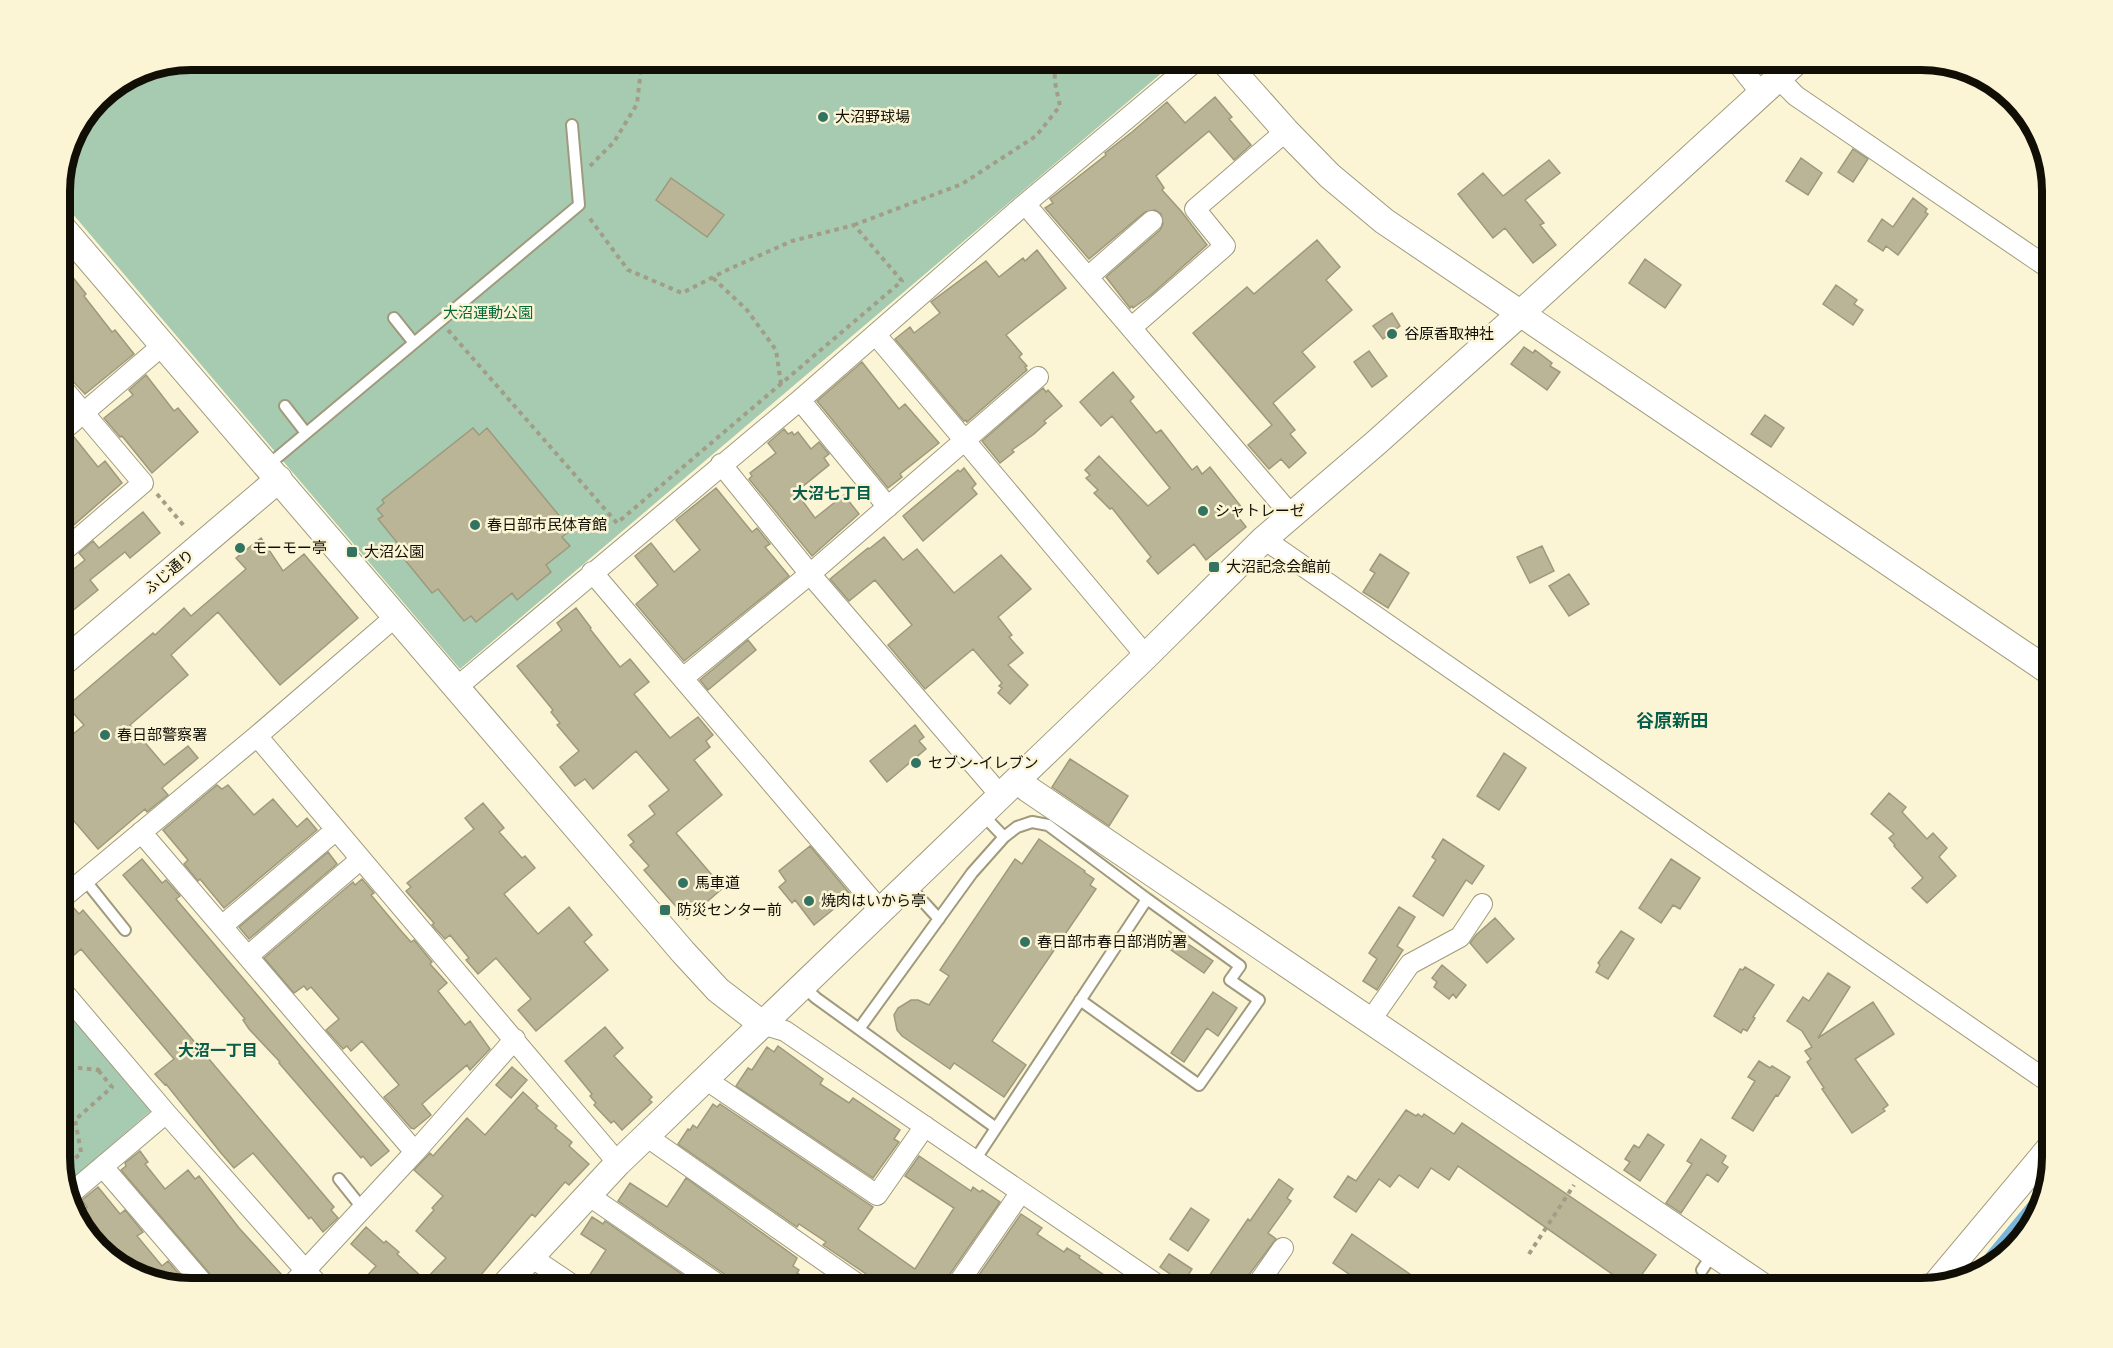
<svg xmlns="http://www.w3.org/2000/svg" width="2113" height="1348" font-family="'DejaVu Sans','Noto Sans JP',sans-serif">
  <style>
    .green { fill: #a6cbb1 }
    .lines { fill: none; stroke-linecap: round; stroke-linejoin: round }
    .stream { stroke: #78b4db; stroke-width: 6 }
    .building { fill: #bbb597; stroke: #9f997c; stroke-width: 1.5 }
    .service-casing { stroke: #a09a7d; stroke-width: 14 }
    .minor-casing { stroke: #a09a7d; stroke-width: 22 }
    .tertiary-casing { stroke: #a09a7d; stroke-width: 28 }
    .path { stroke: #a29d86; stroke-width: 4; stroke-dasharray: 4.5 4.5; stroke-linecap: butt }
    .service { stroke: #fff; stroke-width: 10 }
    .minor { stroke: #fff; stroke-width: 20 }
    .tertiary { stroke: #fff; stroke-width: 26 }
    .poi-dot { fill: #337361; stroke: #fbf5d5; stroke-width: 2 }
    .labels { text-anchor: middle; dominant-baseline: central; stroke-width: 5; stroke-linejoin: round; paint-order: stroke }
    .poi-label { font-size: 15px; fill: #110f05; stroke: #fbf5d5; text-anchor: start }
    .park-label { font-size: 15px; fill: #036939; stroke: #fbf5d5 }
    .street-label { font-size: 15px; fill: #110f05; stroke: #fbf5d5 }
    .neighbourhood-label { font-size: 16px; font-weight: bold; fill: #095d4b; stroke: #fbf5d5 }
    .quarter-label { font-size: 18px; font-weight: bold; fill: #095d4b; stroke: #fbf5d5 }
    .rim { fill: none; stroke: #110f05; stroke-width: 8 }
  </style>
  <rect width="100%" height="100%" fill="#fbf5d5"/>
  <!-- green -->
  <path class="green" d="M191,60H1177L460,669L60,199V183L70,141L99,98L141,70Z
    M60,1004L152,1110L66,1184L60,1165Z"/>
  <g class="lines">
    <!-- stream -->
    <path class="stream" d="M1972,1275L2044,1188"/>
  </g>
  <!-- building -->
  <path class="building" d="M1215,97L1232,117L1229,119L1251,145L1234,160L1209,131L1156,176L1164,188L1162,190L1181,211L1207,245L1151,295L1133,308L1132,306L1130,308L1106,277L1160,230L1163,224L1161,214L1155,210L1145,212L1089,259L1045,208L1053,203L1050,199L1106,155L1105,153L1132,132L1167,102L1185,123Z
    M1853,149L1868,159L1853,182L1838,172Z
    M1801,158L1822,173L1808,195L1786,181Z
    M1549,160L1560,173L1525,200L1544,223L1540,225L1556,245L1533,263L1505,228L1493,238L1458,194L1483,173L1503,196Z
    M671,178L724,215L707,237L656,200Z
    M1913,198L1927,209L1925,212L1928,214L1898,255L1886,246L1883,251L1868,241L1882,219L1893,227Z
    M1317,240L1340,267L1326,280L1352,310L1302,352L1315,367L1273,403L1295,430L1290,434L1306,453L1289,468L1281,459L1269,469L1248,445L1272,425L1193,333L1247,287L1254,294Z
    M1037,250L1066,288L1006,335L1022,354L1019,357L1027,366L1025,367L1027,370L967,422L966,420L964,421L895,339L910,327L914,333L940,313L931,302L986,261L999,277L1023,258L1025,261Z
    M1645,259L1681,285L1665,308L1629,283Z
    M71,275L86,294L84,296L112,332L115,330L134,354L85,394L69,377L60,373V330L71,321L60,308V285Z
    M1836,285L1857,300L1854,304L1863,310L1853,325L1823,304Z
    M1392,313L1400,326L1383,339L1373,326Z
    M1524,347L1533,353L1535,350L1552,363L1550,366L1560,372L1547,390L1511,364Z
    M1369,351L1387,376L1372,387L1354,362Z
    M862,362L899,409L905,404L939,443L900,474L902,477L888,488L817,401Z
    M1113,372L1134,397L1130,401L1156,433L1161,430L1192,470L1197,466L1202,474L1210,467L1243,509L1236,514L1246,527L1206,560L1194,544L1158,574L1147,561L1151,557L1112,508L1110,509L1094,493L1098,490L1086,478L1090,475L1085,470L1099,456L1148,506L1170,488L1112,416L1101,426L1080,402Z
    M146,375L174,411L178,408L198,432L152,473L122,436L120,437L104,418L133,395L129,390Z
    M1043,388L1046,392L1048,390L1062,406L1044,421L1046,423L1034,434L1012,450L1014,452L1000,463L982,441Z
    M1765,415L1784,428L1771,447L1751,434Z
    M473,428L479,435L487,428L571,530L562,537L570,546L546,565L551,572L517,600L512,593L476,622L471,616L464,621L438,589L432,593L400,554L404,551L378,519L383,516L377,509L384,503L382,500Z
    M784,429L788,434L792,432L794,435L798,432L811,449L819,442L829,454L824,458L829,465L796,492L815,518L844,495L859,514L812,556L749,479L752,476L750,473L776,453L768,443Z
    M74,437L98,467L105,461L122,483L60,537V445L67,442Z
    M964,468L976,484L972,488L977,494L923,541L903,516L958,470L960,472Z
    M716,488L752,532L757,528L770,544L765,547L789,576L684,661L636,604L658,585L635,556L651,543L674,572L700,550L676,520Z
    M143,512L160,533L130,558L125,552L90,580L98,590L60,621V580L85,560L79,553L93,541L99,548Z
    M884,537L903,560L917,549L954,593L1001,555L1031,589L998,617L1012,635L1009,637L1023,653L1008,665L1028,685L1010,704L998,693L1002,688L999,686L1002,683L973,649L925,689L888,645L912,625L875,580L849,601L830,579L868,548L869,549Z
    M261,538L283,571L304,554L358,618L280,685L218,612L171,655L188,675L130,725L164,765L188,746L198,758L162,788L168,795L147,812L145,809L98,849L68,814L60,821V745L84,725L67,706L153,633L155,635L184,608L191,616L246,569L236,558Z
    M1542,546L1554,571L1530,583L1517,557Z
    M1380,554L1409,573L1388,608L1363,592L1375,573L1370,570Z
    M1569,574L1589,604L1569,616L1549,586Z
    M576,608L591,628L590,629L620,667L630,659L649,682L634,694L670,738L698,717L713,735L706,741L710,747L694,760L722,795L676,833L723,888L687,919L644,870L649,866L630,845L634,842L628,835L655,814L649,806L669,790L636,751L593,789L585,779L575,786L560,767L579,751L557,725L560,723L551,712L553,710L517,666L562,630L557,623Z
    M748,640L756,650L708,690L700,680Z
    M915,725L924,737L919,741L926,749L887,782L870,761Z
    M1504,753L1526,768L1499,810L1477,796Z
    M1070,759L1128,796L1109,826L1052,787Z
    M217,785L222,789L228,785L254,815L273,799L297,827L307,818L317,830L224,908L200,879L198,881L184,864L188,860L163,830Z
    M1889,793L1906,807L1902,812L1927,839L1933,833L1947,848L1939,857L1956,876L1927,903L1912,888L1923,878L1894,846L1895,845L1889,838L1894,834L1871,814Z
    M483,803L504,828L499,832L522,858L525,856L535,868L504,894L538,934L569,907L592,935L584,942L608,970L536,1031L518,1010L531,999L496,958L478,974L466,960L469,958L450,935L445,939L432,925L434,923L406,891L411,887L407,883L474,829L465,818Z
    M1039,839L1085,871L1084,872L1094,879L1090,885L1096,889L992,1041L1026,1065L1004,1097L954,1063L950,1069L902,1036L897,1030L894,1015L898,1008L911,1000H918L929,1005L949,976L940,970L1015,859L1022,864Z
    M1443,839L1484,866L1472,884L1466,880L1443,916L1413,896L1436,860L1432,857Z
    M810,846L851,895L814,925L795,900L792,903L779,887L786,881L779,871Z
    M328,852L337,864L249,939L239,927Z
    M142,859L162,883L166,880L180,896L176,899L389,1151L371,1166L363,1156L361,1158L279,1063L280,1062L249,1029L243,1020L245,1019L123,875Z
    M1671,859L1700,878L1680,909L1673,905L1661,923L1639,908Z
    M362,879L374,893L371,895L402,932L411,942L414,940L432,962L430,964L447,983L438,991L465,1025L470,1021L490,1049L470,1070L467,1065L422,1104L431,1115L414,1129L411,1128L384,1097L399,1085L362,1041L351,1051L347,1046L343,1049L326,1030L339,1019L311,987L307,990L304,986L294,993L264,958L353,882L355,885Z
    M73,907L79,914L83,910L334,1207L331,1210L338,1218L323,1232L311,1217L309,1219L253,1153L234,1168L221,1153L166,1084L165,1085L155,1074L174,1059L81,949L60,967V917Z
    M1399,907L1415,917L1397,946L1403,950L1377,990L1363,981L1377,959L1369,953Z
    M1495,918L1514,939L1487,963L1470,943L1476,935Z
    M1169,931L1213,961L1204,973L1161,943Z
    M1621,931L1634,939L1608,979L1596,972L1600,965L1598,963Z
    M1442,965L1466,985L1456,998L1453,994L1449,999L1434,987L1437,982L1432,978Z
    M1745,967L1774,985L1753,1017L1755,1018L1747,1031L1743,1029L1741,1033L1714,1016L1740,969L1743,970Z
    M1828,973L1850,987L1818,1038L1873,1002L1894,1034L1855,1059L1888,1105L1883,1109L1885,1111L1852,1133L1822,1089L1824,1088L1807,1062L1811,1059L1805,1051L1812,1047L1802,1031L1787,1021L1803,997L1809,1001Z
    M1213,992L1237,1008L1218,1036L1207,1028L1184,1062L1171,1053Z
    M605,1027L623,1048L614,1056L652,1097L649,1100L652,1102L622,1130L614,1121L611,1123L594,1105L596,1103L590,1096L592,1094L565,1061Z
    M778,1046L823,1079L820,1084L849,1103L853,1098L900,1130L894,1139L899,1142L873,1178L736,1086L748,1068L752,1070L767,1047L774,1052Z
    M1759,1061L1770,1068L1772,1066L1790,1077L1778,1096L1776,1095L1753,1131L1732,1118L1755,1081L1748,1077Z
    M512,1067L527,1080L511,1098L496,1085Z
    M523,1092L538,1106L536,1108L557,1126L555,1128L572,1142L569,1146L589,1164L569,1185L565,1182L535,1217L532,1214L470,1288H356L376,1266L351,1244L366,1227L384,1243L386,1241L399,1252L397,1254L425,1280L446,1258L416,1231L434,1210L432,1208L443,1196L414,1170L430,1153L433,1156L467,1118L485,1135Z
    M713,1104L717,1107L720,1104L723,1106L873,1207L858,1229L915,1269L954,1208L905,1176L919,1156L971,1191L973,1187L980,1192L982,1190L1000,1202L945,1281L943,1288H887L823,1245L826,1242L799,1224L797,1227L678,1144L688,1129L690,1130L693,1125L697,1128Z
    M1406,1110L1416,1116L1418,1114L1422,1117L1424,1114L1454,1134L1462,1123L1656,1255L1632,1288L1458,1166L1449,1180L1431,1168L1418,1188L1399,1175L1390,1187L1379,1179L1356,1212L1334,1197L1348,1176L1356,1181Z
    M1648,1134L1664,1145L1640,1181L1624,1170L1630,1162L1625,1159L1634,1145L1639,1148Z
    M1701,1139L1726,1156L1722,1163L1728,1167L1718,1182L1707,1174L1681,1213L1666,1203L1692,1164L1687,1161Z
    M140,1151L148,1162L145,1164L165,1189L188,1170L195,1179L199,1176L239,1228L281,1274L274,1279L278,1284L277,1288H222L121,1170L126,1166L125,1163Z
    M686,1178L797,1258L793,1266L799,1270L797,1273L820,1288H735L730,1278L618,1201L630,1183L667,1207Z
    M1279,1179L1293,1189L1287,1198L1291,1201L1268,1233L1276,1239L1239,1288H1226L1209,1276L1248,1219L1250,1221Z
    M98,1187L120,1214L125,1210L143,1232L137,1236L162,1266L168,1261L184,1280L178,1284L119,1266L78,1223L76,1216L87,1207L82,1200Z
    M1191,1208L1209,1220L1188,1251L1170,1239Z
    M1021,1214L1042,1228L1037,1234L1064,1252L1067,1248L1080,1256L1079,1258L1104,1275L1102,1278L1116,1288H970Z
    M592,1217L603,1224L605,1221L702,1288H602L587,1279L606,1250L581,1234Z
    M1352,1234L1430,1288H1369L1333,1263Z
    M1169,1254L1192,1269L1183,1283L1160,1267Z"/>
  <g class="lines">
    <defs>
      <path id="service" d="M394,318L414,343
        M285,406L306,433
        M267,466L579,205L572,125
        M982,814L1004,837
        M85,880L125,930
        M907,884L939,919
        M803,986L816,998L996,1128
        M1080,1000L1199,1085L1259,1000L1230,980L1240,966L1147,899
        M859,1029L972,873L1004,837L1017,827L1032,822L1048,825L1147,899L975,1160
        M339,1179L363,1209
        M1702,1270L1713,1253"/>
      <path id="minor" d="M1735,60L1761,93
        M1778,78L1796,96L2053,271
        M1025,204L1291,515
        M1088,277L1152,221
        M1131,328L1225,246L1195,209L1286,131
        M876,335L1146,656
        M60,385L143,483L60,554
        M800,400L888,507
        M60,433L163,345
        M721,464L810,574L1001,796
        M1264,539L2053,1085
        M592,572L880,910
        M683,678L810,574L1038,377
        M456,688L800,400L1025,204L1197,60
        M257,736L618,1163
        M141,832L415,1152
        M60,900L257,736L395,617
        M222,926L336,830
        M248,956L361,859
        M60,988L166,1113L321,1288
        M1370,1021L1410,964L1460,937L1482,904
        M762,1024L785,1031L1162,1288
        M705,1079L877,1195L925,1126
        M646,1136L863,1288
        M103,1167L207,1288
        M69,1195L166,1113
        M588,1195L723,1288
        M531,1257L577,1288
        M289,1288L415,1152L515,1039
        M955,1288L1021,1192
        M1255,1288L1283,1248"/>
      <path id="tertiary" d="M1223,60L1286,131L1330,176L1384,221L2053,674
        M60,225L683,952L718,990L762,1024
        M60,665L279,479
        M1018,779L1028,789L1765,1288
        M1936,1284L2053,1144
        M502,1288L618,1163L1146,656L1264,539L1377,442L1522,312L1798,60"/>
    </defs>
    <!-- service casing -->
    <use href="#service" class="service-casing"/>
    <!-- minor casing -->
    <use href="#minor" class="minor-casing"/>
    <!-- tertiary casing -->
    <use href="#tertiary" class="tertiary-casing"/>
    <!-- path -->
    <path class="path" d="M590,166L614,142L637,104L642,60
      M854,225L962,184L1036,136L1060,106C1057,91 1051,74 1058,60
      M713,278L747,310L776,350L781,384
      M448,330L617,523L902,281L854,225L792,241L729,269L682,293L628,270L588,216
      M157,494L185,527
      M60,1066L98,1070L100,1068
      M81,1152L75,1120L112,1087L98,1070
      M60,1162L69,1164L82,1152
      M1529,1254L1574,1185"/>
    <!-- service -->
    <use href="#service" class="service"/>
    <!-- minor -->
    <use href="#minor" class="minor"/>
    <!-- tertiary -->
    <use href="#tertiary" class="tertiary"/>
  </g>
  <!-- markers -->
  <g class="poi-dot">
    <circle cx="823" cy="117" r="6"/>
    <circle cx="1392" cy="334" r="6"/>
    <circle cx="1203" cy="511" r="6"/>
    <circle cx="475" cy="525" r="6"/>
    <circle cx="240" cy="548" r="6"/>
    <rect x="346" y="546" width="12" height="12" rx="3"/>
    <rect x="1208" y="561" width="12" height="12" rx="3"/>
    <circle cx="105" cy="735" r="6"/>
    <circle cx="916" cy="763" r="6"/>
    <circle cx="683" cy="883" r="6"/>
    <circle cx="809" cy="901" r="6"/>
    <rect x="659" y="904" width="12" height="12" rx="3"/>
    <circle cx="1025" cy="942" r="6"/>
  </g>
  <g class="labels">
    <!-- poi labels -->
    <g class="poi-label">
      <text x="835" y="117">大沼野球場</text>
      <text x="1404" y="334">谷原香取神社</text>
      <text x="1215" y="511">シャトレーゼ</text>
      <text x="487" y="525">春日部市民体育館</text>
      <text x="252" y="548">モーモー亭</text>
      <text x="364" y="552">大沼公園</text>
      <text x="1226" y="567">大沼記念会館前</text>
      <text x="117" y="735">春日部警察署</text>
      <text x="928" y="763">セブン-イレブン</text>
      <text x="695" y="883">馬車道</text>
      <text x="821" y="901">焼肉はいから亭</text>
      <text x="677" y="910">防災センター前</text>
      <text x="1037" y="942">春日部市春日部消防署</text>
    </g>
    <!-- park labels -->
    <g class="park-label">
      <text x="488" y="313">大沼運動公園</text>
    </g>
    <!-- street labels -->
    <g class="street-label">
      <text transform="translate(169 572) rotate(-40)">ふじ通り</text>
    </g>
    <!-- neighbourhood labels -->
    <g class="neighbourhood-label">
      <text x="832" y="493">大沼七丁目</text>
      <text x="218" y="1050">大沼一丁目</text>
    </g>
    <!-- quarter labels -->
    <g class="quarter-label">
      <text x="1672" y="720">谷原新田</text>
    </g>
  </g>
  <!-- crop -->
  <path d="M0 0H2113V1348H0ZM191 70H1921A121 121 0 0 1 2042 191V1157A121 121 0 0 1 1921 1278H191A121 121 0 0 1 70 1157V191A121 121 0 0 1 191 70Z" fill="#fbf5d5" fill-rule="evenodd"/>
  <path class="rim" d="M191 70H1921A121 121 0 0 1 2042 191V1157A121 121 0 0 1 1921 1278H191A121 121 0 0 1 70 1157V191A121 121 0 0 1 191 70Z"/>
</svg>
